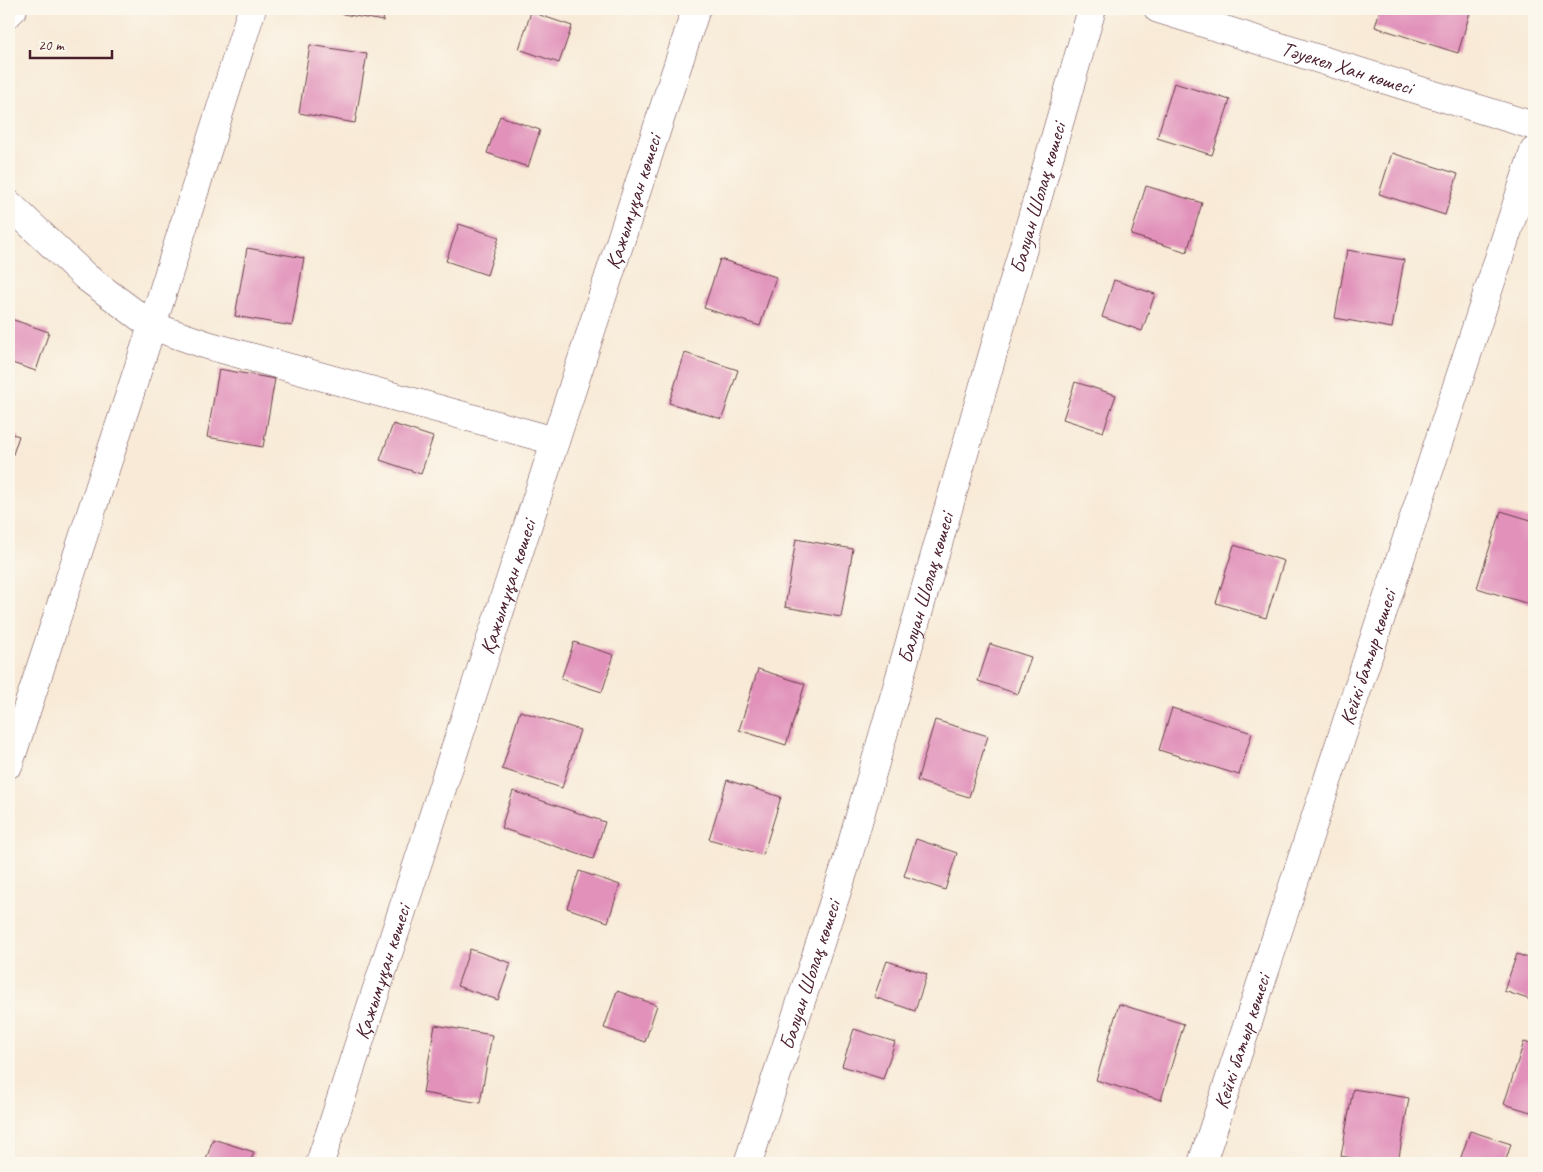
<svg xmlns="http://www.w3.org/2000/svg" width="1543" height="1172" font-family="Caveat,sans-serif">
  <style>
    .building { fill: #e191ba }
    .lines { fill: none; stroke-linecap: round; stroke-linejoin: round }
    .minor-casing { stroke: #643d45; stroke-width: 29 }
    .tertiary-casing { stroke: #643d45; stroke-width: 29 }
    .minor { stroke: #fff; stroke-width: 28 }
    .tertiary { stroke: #fff; stroke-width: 28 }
    .labels { text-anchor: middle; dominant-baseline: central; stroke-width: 4.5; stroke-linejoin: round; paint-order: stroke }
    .street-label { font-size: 21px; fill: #4a1f2b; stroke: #fbf7ec }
  </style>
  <rect width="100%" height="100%" fill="#fbf7ec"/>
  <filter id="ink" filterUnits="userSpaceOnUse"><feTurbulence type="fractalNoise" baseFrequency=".02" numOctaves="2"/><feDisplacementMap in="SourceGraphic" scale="10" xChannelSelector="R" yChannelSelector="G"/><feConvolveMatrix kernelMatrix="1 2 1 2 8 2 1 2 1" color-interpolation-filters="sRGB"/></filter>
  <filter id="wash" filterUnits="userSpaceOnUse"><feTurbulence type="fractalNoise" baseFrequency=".0096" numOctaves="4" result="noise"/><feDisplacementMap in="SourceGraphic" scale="20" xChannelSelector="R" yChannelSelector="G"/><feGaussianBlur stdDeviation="1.12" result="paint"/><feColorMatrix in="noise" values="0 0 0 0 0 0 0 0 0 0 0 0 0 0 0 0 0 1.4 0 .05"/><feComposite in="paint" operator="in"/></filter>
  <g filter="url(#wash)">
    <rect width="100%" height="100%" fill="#f8ead7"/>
    <g id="blocks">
      <!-- building -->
      <path class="building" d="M327,9H385L383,21L326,11Z
        M1380,9H1471L1458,53L1375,27Z
        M531,12L572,26L559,63L519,49Z
        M310,45L367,54L355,123L299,113Z
        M1174,83L1230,100L1212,155L1157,138Z
        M500,116L540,130L528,167L487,153Z
        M1392,153L1458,174L1445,215L1379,194Z
        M1146,186L1202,203L1187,252L1131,235Z
        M459,224L499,237L487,275L446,261Z
        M247,248L304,258L292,326L235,316Z
        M1347,250L1404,260L1392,328L1335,318Z
        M720,259L776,277L760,326L704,308Z
        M1114,280L1155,294L1142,331L1102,317Z
        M11,319L49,332L36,371L9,362V326Z
        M685,353L738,370L722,419L669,403Z
        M219,369L275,379L263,447L207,437Z
        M1075,382L1116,395L1103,432L1063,419Z
        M393,424L433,437L421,474L380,460Z
        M9,433L19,436L9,466Z
        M1501,511L1534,521V599L1532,605L1477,588Z
        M796,539L853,549L841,617L785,607Z
        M1234,545L1284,561L1266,618L1216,603Z
        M574,642L614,655L602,692L561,679Z
        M990,644L1031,657L1018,694L978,681Z
        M758,669L805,684L786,745L739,730Z
        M1172,708L1252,733L1239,775L1159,750Z
        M520,711L580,730L562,788L502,769Z
        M935,720L988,736L969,797L917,781Z
        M727,780L781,797L763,855L709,839Z
        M513,791L605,822L593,859L501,828Z
        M916,839L957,853L945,890L904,876Z
        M579,871L620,885L608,922L567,908Z
        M470,949L511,963L498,1000L457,986Z
        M1517,954L1534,960V1001L1504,991Z
        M887,961L927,974L915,1011L874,997Z
        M617,991L657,1005L645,1042L604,1028Z
        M1119,1004L1184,1024L1161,1100L1096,1080Z
        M435,1025L492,1035L480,1103L423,1093Z
        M854,1029L895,1042L883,1079L842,1066Z
        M1524,1042L1534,1045V1113L1504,1104Z
        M1353,1089L1409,1098L1398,1163H1379L1341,1156Z
        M1470,1131L1511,1144L1505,1163H1459Z
        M213,1139L254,1152L250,1163H205Z"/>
    </g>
  </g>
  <g filter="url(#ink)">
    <use href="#blocks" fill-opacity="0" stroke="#643d45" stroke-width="1"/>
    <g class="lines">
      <defs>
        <g id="minor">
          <path id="s1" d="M1158,9L1534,126"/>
          <path d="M9,204L86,277L152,326L207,345L555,441"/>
          <path d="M9,764L152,326L252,9"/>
          <path id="s2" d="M320,1163L696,9"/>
          <path id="s3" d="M748,1163L846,864L1092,9"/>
          <path id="s4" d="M1202,1163L1534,151"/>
        </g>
        <path id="tertiary" d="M9,13L13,9"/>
      </defs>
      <!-- minor casing -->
      <use href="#minor" class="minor-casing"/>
      <!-- tertiary casing -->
      <use href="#tertiary" class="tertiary-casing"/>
      <!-- minor -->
      <use href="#minor" class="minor"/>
      <!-- tertiary -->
      <use href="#tertiary" class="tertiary"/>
    </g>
  </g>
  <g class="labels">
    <!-- street labels -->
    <g class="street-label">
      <text stroke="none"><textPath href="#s1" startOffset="198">Тәуекел Хан көшесі</textPath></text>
      <text stroke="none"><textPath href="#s3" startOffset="1008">Балуан Шолақ көшесі</textPath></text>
      <text stroke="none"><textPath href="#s2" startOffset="1011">Қажымұқан көшесі</textPath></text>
      <text stroke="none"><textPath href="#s2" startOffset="606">Қажымұқан көшесі</textPath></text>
      <text stroke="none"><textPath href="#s3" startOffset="602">Балуан Шолақ көшесі</textPath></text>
      <text stroke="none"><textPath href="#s4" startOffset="532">Кейкі батыр көшесі</textPath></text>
      <text stroke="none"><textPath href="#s2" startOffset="201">Қажымұқан көшесі</textPath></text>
      <text stroke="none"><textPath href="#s3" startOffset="198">Балуан Шолақ көшесі</textPath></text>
      <text stroke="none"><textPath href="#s4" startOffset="128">Кейкі батыр көшесі</textPath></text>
    </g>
  </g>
  <!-- margin -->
  <rect width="1543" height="1172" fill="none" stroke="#fbf7ec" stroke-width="30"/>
  <!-- scale -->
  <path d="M30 50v8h82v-8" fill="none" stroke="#4a1f2b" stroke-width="2.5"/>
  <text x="38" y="50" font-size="15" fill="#4a1f2b" stroke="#fbf7ec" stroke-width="4" paint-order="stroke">20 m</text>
</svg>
